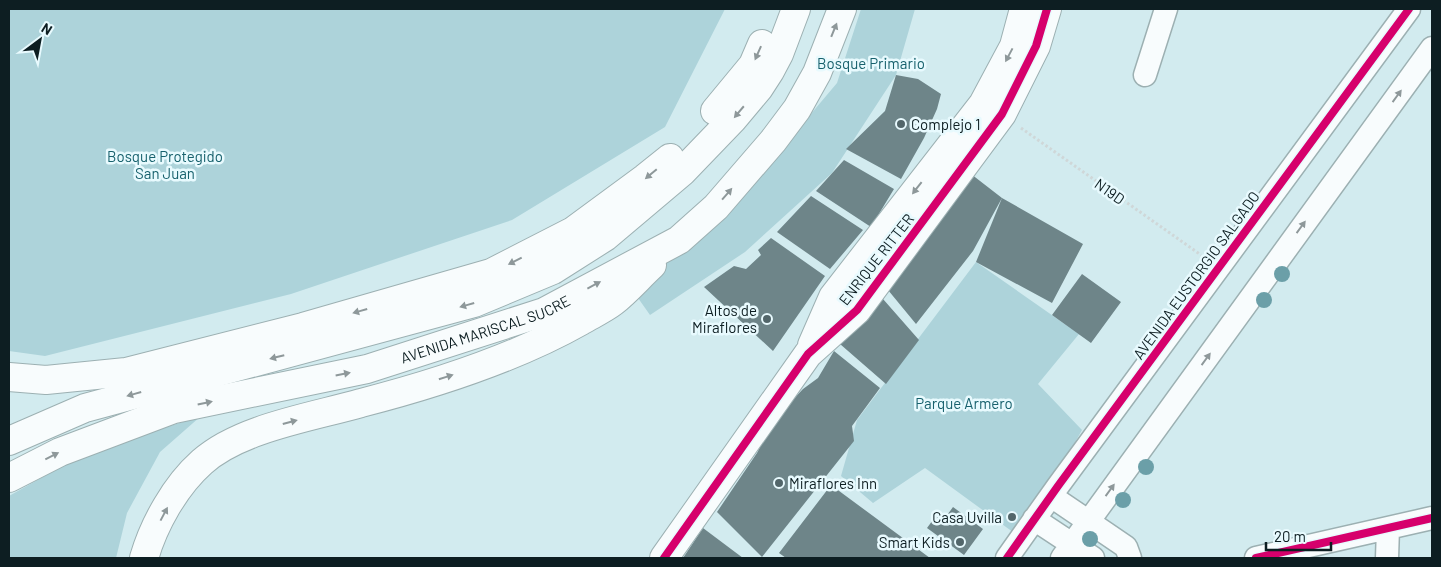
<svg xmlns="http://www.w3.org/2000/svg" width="1441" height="567" font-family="Barlow,sans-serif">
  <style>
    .green { fill: #add3da }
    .building { fill: #6e8589 }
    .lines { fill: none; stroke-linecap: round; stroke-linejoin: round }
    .minor-casing { stroke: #9cb0b2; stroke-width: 25 }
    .tertiary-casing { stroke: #9cb0b2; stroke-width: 30 }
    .primary-casing { stroke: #9cb0b2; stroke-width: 30 }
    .path { stroke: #cfd7d8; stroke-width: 3; stroke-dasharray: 2.5 2.5; stroke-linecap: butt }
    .minor { stroke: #f8fcfd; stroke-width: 22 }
    .tertiary { stroke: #f8fcfd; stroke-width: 28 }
    .primary { stroke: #f8fcfd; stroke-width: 28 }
    .cycleway-casing { stroke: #e8fafe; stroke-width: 11 }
    .cycleway { stroke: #d6006c; stroke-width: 8 }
    .tree { fill: #6b9fa8 }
    .oneway { fill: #8e989a }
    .poi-dot { fill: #52666a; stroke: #e8fafe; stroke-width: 2 }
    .labels { text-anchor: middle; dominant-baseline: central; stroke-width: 5; stroke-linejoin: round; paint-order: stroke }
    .park-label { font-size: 15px; fill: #17616d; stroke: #e8fafe }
    .poi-label { font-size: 15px; fill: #0d1e22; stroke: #e8fafe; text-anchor: end }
    .street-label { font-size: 15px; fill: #0d1e22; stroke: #e8fafe }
  </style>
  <rect width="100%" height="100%" fill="#d2ebef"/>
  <!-- green -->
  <path class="green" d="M9,9H725L665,127L512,220L291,294L45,356L9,351Z
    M861,9H915L896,75L832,173L745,252L650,315L631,288L767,166L837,83Z
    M976,262L1079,334L1038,384L1082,430L1021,538L925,468L873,503L841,476L857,420Z
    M201,416L160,452L127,513L116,558H9V496L84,454Z"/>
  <!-- building -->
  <path class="building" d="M896,75L918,79L941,94L937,109L924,138L901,179L846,149L885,111Z
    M844,160L894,189L871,227L816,191Z
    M971,174L1002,198L973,251L916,324L888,290Z
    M811,196L863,230L830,269L777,232Z
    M1002,198L1083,244L1052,303L976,262Z
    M771,238L825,276L773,351L704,287L734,266L746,269L761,255L758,250Z
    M1082,274L1121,302L1091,343L1052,315Z
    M883,299L919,340L886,384L840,344Z
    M834,351L880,388L852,426L854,441L762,557L717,512L757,453L773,421L803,389L818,378Z
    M831,485L930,558H786L779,553Z
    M953,507L983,529L964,555L927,528L938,513L945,518Z
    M703,528L743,558H683Z"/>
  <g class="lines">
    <defs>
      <path id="minor" d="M1145,75L1166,9
        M1051,496L1126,547L1130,558
        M1034,519L1093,558
        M1007,558L1058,486L1409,9
        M1062,558L1432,48
        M1256,558L1432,518
        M1387,558L1388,528"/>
      <path id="tertiary" d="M812,345L833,297L983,104L1014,46L1024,9
        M664,558L808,354L857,310L1002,114L1036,46L1047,9"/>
      <g id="primary">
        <path d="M715,111L753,65L762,44"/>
        <path d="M9,377L46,380L126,372L303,327L491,273L573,231L645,178L670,158"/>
        <path d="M9,441L85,408L474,303L553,270L605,237L682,172L733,119L759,88L770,71L779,54L796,9"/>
        <path id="s1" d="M9,478L60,452L174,409L367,369L544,312L679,240L716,207L773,141L797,109L817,73L842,9"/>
        <path d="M144,558C154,524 175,486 202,462C240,428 312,417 361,403C435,384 514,359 581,321C591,315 604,309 613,302C627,291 639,277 652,265"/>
      </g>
    </defs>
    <!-- minor casing -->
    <use href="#minor" class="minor-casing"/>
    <!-- tertiary casing -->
    <use href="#tertiary" class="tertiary-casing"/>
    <!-- primary casing -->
    <use href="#primary" class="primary-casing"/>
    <!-- path -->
    <path class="path" d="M1021,128L1201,255"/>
    <!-- minor -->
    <use href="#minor" class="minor"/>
    <!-- tertiary -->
    <use href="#tertiary" class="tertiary"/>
    <!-- primary -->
    <use href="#primary" class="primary"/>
    <defs>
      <path id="cycleway" d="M664,558L808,354L857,310L1002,114L1036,46L1047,9
        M1007,558L1058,486L1409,9
        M1256,558L1432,518"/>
    </defs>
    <!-- cycleway casing -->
    <use href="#cycleway" class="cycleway-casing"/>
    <!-- cycleway -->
    <use href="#cycleway" class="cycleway"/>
  </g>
  <!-- trees -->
  <g class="tree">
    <circle cx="1282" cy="274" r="8"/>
    <circle cx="1264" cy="300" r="8"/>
    <circle cx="1146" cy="467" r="8"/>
    <circle cx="1123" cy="500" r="8"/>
    <circle cx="1090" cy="539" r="8"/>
  </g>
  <!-- one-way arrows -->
  <defs><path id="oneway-solid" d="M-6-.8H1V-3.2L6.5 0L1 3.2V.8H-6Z" transform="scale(1.25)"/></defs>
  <g class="oneway">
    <use href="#oneway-solid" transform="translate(834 30) rotate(-68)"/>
    <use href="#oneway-solid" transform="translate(758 53) rotate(114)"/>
    <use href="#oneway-solid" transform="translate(1009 55) rotate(118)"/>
    <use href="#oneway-solid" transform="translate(1397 96) rotate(-54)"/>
    <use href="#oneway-solid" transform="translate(739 112) rotate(130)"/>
    <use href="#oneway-solid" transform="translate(651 174) rotate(140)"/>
    <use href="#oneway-solid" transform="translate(917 188) rotate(128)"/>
    <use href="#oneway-solid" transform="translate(727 194) rotate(-49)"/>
    <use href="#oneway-solid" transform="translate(1301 227) rotate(-54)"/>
    <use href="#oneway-solid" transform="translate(515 261) rotate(153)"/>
    <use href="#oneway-solid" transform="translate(594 285) rotate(-28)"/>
    <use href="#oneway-solid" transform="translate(467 305) rotate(164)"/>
    <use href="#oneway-solid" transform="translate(360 311) rotate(164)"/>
    <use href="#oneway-solid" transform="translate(277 357) rotate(166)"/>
    <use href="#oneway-solid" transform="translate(1206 359) rotate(-54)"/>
    <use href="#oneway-solid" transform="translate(343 374) rotate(-11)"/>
    <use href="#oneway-solid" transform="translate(446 377) rotate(-18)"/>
    <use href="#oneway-solid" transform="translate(134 394) rotate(164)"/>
    <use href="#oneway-solid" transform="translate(205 403) rotate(-12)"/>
    <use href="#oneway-solid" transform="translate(290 422) rotate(-15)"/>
    <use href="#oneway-solid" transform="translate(52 456) rotate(-27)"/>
    <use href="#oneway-solid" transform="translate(1110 490) rotate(-54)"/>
    <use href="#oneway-solid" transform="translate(164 514) rotate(-62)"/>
  </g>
  <!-- markers -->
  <g class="poi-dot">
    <circle cx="901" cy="124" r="5"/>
    <circle cx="767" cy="319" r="5"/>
    <circle cx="779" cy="483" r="5"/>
    <circle cx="1012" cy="517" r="5"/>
    <circle cx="960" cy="542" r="5"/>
  </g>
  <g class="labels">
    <!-- park labels -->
    <g class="park-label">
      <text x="871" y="63">Bosque Primario</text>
      <text x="165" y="156">Bosque Protegido<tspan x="165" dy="17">San Juan</tspan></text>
      <text x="964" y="403">Parque Armero</text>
    </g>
    <!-- poi labels -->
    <g class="poi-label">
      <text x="911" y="124" text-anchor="start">Complejo 1</text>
      <text x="757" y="310">Altos de<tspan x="757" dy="17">Miraflores</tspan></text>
      <text x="789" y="483" text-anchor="start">Miraflores Inn</text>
      <text x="1002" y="517">Casa Uvilla</text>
      <text x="950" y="542">Smart Kids</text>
    </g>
    <!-- street labels -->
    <g class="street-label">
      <text transform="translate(1110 191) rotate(35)">N19D</text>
      <text transform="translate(876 259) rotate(-52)">ENRIQUE RITTER</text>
      <text transform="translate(1196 275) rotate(-54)">AVENIDA EUSTORGIO SALGADO</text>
      <text stroke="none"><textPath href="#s1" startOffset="501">AVENIDA MARISCAL SUCRE</textPath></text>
    </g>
  </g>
  <!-- border -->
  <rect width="1441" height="567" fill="none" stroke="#0d1e22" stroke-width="20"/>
  <!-- north arrow -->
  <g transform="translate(40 40) rotate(32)" stroke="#e8fafe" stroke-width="4" paint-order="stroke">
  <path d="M0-4L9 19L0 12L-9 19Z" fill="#0d1e22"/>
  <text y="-8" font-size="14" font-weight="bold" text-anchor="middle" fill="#0d1e22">N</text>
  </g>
  <!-- scale -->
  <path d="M1266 542v8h65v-8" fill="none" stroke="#0d1e22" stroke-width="2.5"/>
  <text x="1274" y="542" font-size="15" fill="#0d1e22" stroke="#e8fafe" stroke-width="4" paint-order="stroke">20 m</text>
</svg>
